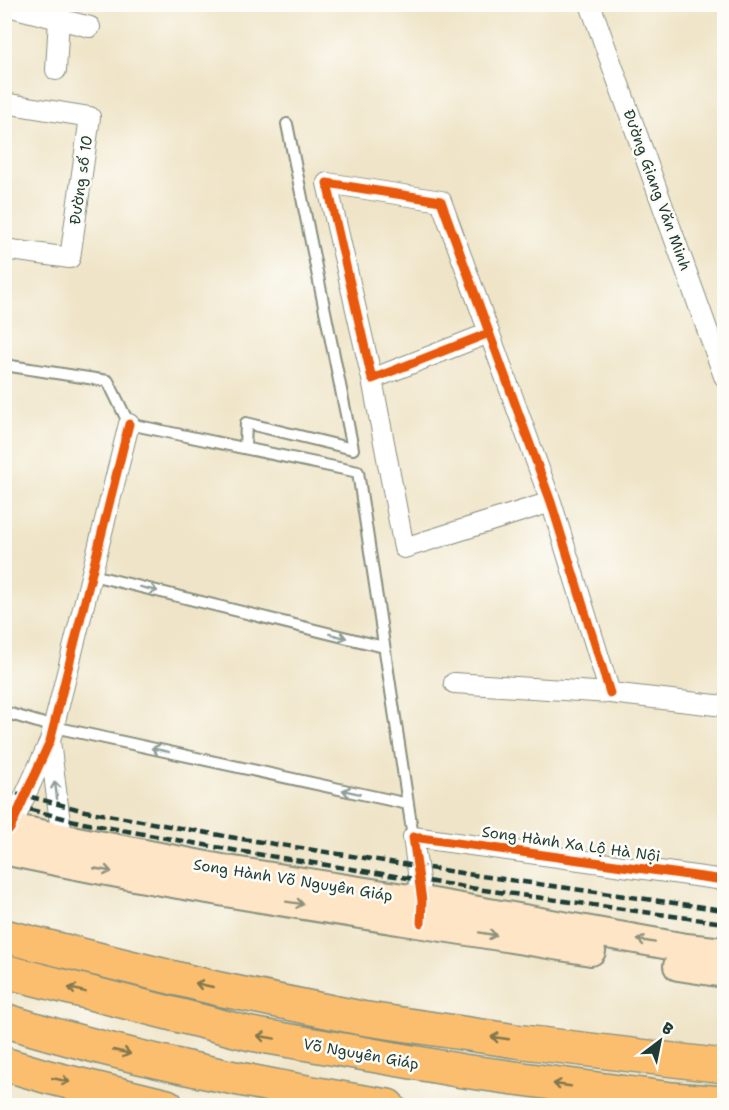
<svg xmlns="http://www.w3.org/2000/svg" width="729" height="1110" font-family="'Shantell Sans',sans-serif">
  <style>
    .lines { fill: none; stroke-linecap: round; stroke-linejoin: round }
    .service-casing { stroke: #87907e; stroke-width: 14 }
    .minor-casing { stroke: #87907e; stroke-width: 22 }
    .secondary-casing { stroke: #87907e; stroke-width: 32 }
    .trunk-casing { stroke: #87907e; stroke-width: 36 }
    .service { stroke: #fff; stroke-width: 10 }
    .minor { stroke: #fff; stroke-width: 20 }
    .secondary { stroke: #fde5c5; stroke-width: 28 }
    .trunk { stroke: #fbbe6e; stroke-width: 33 }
    .rail { stroke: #1f3d34; stroke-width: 4.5; stroke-dasharray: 9 4.5; stroke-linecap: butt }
    .cycleway-casing { stroke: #fdfcf7; stroke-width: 13 }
    .cycleway { stroke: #e8590c; stroke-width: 9 }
    .oneway { stroke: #8f9e9a }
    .oneway2 { stroke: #8e917c }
    .oneway3 { stroke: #82774e }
    .labels { text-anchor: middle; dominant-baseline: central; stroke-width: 5; stroke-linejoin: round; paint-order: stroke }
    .street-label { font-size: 15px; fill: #1f3d34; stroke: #fdfcf7 }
  </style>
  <rect width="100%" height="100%" fill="#fdfcf7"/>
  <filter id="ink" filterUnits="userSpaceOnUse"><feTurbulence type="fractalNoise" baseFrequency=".0167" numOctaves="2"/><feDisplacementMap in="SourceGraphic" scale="12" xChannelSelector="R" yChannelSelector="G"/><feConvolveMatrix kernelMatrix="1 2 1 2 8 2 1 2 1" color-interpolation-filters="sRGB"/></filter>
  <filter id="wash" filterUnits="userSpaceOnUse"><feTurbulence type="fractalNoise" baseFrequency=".008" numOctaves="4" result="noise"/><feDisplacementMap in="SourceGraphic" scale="24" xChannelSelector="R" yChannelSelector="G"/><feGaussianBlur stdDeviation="1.35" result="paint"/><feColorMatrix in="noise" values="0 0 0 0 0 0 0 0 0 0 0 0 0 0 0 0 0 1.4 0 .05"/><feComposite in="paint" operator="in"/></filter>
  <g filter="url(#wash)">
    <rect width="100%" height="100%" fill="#efe4c7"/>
  </g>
  <g filter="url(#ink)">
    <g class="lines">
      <defs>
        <path id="service" d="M4,365L108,381L129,424L358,472L413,837
          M245,447L246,423L353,449L287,124
          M92,575L384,647
          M4,712L54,727L408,804"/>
        <path id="minor" d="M590,4L724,376
          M4,5L90,27
          M56,70L59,18
          M4,103L90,117L70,258L4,249
          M489,333L372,379L327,183L441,201L551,502L610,693
          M372,379L404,548L551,502
          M454,683L610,693L724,706
          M50,741L62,839L61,849
          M10,829L50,741L129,424
          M422,911V901L413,837L724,880"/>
        <path id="secondary" d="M4,827L227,870L422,901L686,948L724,952
          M4,850C198,892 395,918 591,951
          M678,966L724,973"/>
        <path id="trunk" d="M4,936L219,989L361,1018L515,1041L724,1066
          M4,971L251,1034L463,1071L672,1099L724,1103
          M4,1020C129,1059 259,1085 388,1106
          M4,1064L48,1077L167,1106"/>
      </defs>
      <!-- service casing -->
      <use href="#service" class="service-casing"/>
      <!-- minor casing -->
      <use href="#minor" class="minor-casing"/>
      <!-- secondary casing -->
      <use href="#secondary" class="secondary-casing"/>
      <!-- trunk casing -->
      <use href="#trunk" class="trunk-casing"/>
      <!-- service -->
      <use href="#service" class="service"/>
      <!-- minor -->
      <use href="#minor" class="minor"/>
      <!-- secondary -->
      <use href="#secondary" class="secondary"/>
      <!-- trunk -->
      <use href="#trunk" class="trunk"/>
      <!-- rail -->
      <path class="rail" d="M4,790L85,811L236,838L474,875L724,910
        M4,803L83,823L238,851L477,889L724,923"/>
      <defs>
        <path id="cycleway" d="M489,333L372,379L327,183L441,201L551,502L610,693
          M10,829L50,741L129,424
          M421,923L422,901L413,837L724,880"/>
      </defs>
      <!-- cycleway casing -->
      <use href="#cycleway" class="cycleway-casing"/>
      <!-- cycleway -->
      <use href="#cycleway" class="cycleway"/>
    </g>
    <!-- one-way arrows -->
    <defs><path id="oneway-shaft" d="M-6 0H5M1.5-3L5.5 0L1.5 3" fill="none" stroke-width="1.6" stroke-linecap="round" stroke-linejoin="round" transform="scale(1.5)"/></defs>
    <g class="oneway">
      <use href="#oneway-shaft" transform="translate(149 589) rotate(14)"/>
      <use href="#oneway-shaft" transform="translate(338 636) rotate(14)"/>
      <use href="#oneway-shaft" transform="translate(160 750) rotate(-168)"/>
      <use href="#oneway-shaft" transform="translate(56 790) rotate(-97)"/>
      <use href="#oneway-shaft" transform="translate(351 792) rotate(-168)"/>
    </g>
    <g class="oneway2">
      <use href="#oneway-shaft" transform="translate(103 870) rotate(11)"/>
      <use href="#oneway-shaft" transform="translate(295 903) rotate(9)"/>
      <use href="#oneway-shaft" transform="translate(488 934) rotate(10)"/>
      <use href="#oneway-shaft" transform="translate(646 941) rotate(-170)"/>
    </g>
    <g class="oneway3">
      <use href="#oneway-shaft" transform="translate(204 985) rotate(-167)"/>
      <use href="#oneway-shaft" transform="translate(77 990) rotate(-166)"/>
      <use href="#oneway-shaft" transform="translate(266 1037) rotate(-170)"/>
      <use href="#oneway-shaft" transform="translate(500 1038) rotate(-172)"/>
      <use href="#oneway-shaft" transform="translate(122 1052) rotate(13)"/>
      <use href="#oneway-shaft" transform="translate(61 1080) rotate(13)"/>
      <use href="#oneway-shaft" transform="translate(562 1085) rotate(-172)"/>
    </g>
  </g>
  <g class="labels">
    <!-- street labels -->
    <g class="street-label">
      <text transform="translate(81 180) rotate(-82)">Đường số 10</text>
      <text transform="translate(657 190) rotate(70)">Đường Giang Văn Minh</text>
      <text transform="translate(571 844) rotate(8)">Song Hành Xa Lộ Hà Nội</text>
      <text transform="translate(293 880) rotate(9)">Song Hành Võ Nguyên Giáp</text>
      <text transform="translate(361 1054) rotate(10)">Võ Nguyên Giáp</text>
    </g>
  </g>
  <!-- margin -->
  <rect width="729" height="1110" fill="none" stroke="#fdfcf7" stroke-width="24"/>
  <!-- north arrow -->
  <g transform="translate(660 1041) rotate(32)" stroke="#fdfcf7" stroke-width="4.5" paint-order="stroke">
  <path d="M0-4.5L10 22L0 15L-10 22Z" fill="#1f3d34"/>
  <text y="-9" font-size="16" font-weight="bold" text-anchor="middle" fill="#1f3d34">B</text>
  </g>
</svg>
